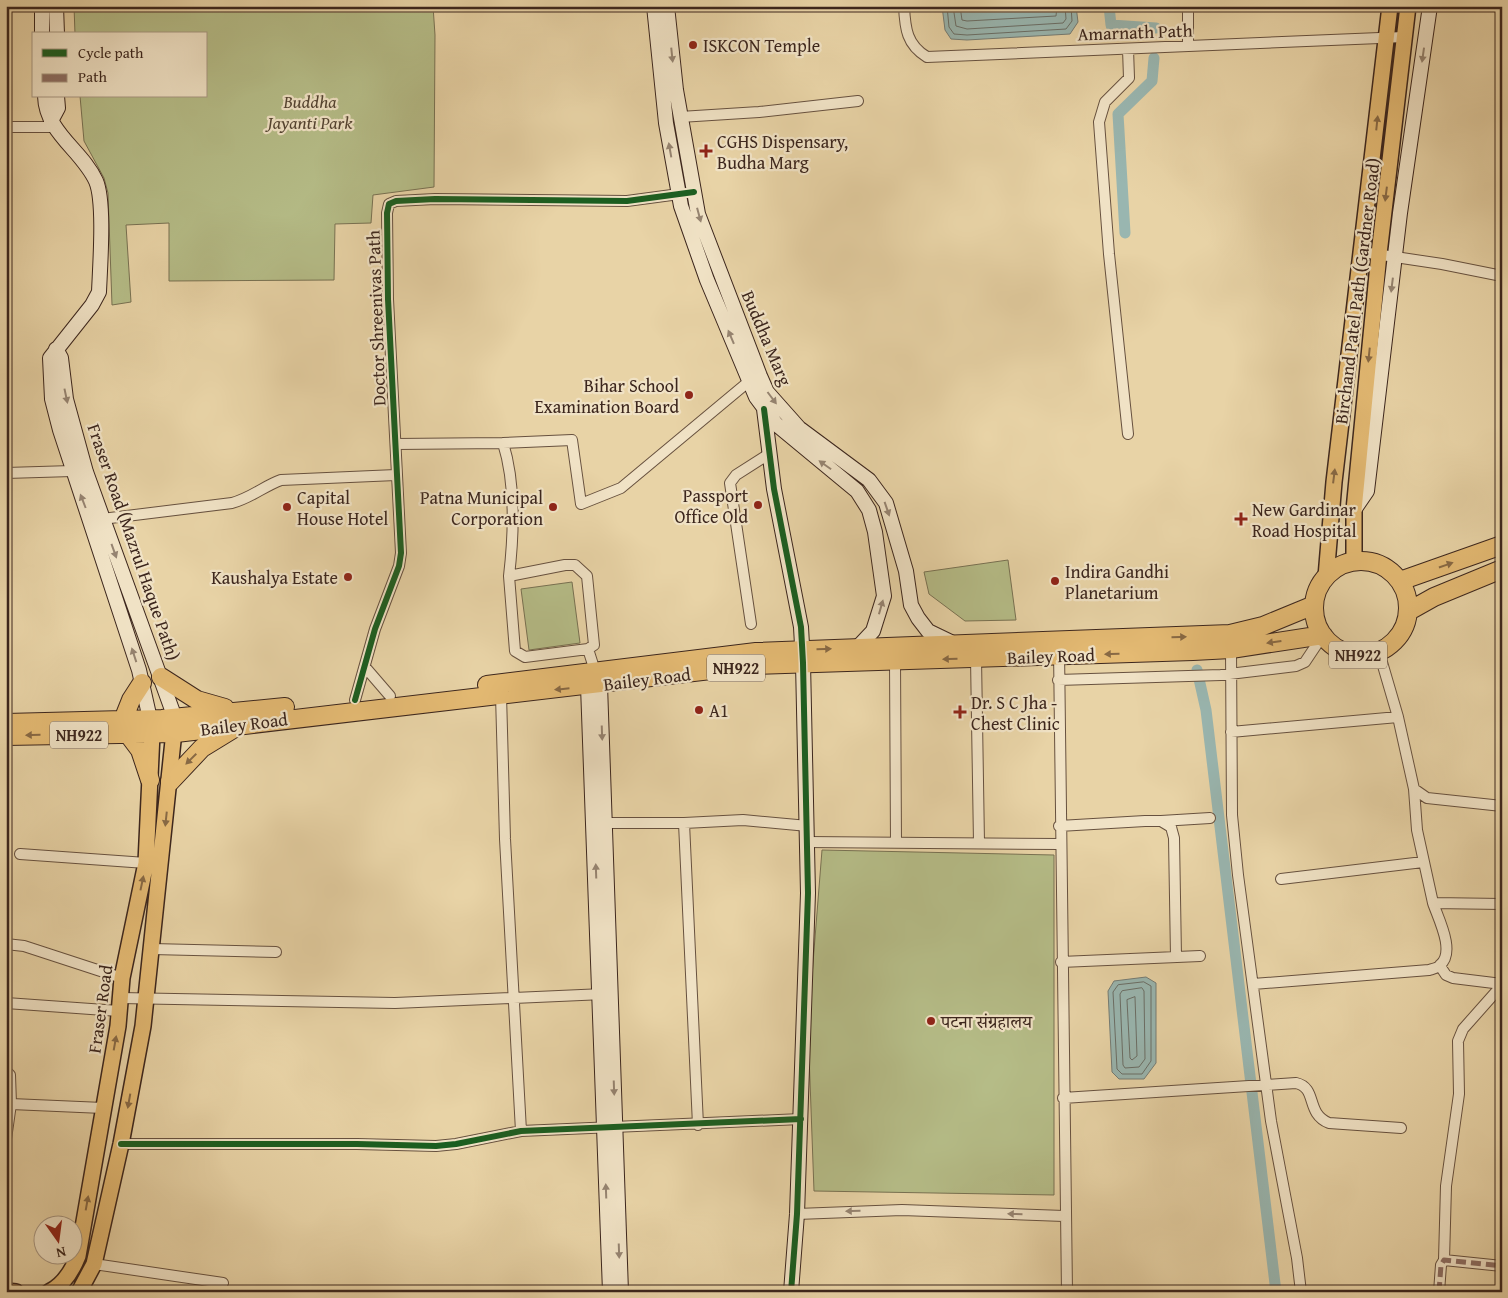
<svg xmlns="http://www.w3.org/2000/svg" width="1508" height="1298" font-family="'Gentium Book Plus','Noto Serif Devanagari',serif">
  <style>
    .green { fill: #b5bc87; stroke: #787152 }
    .water { fill: #99b6b0; stroke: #747c75 }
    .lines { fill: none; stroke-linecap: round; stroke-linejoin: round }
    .shore { stroke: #6a6e66; stroke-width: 1 }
    .canal { stroke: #99b6b0; stroke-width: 11 }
    .street-casing { stroke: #67513f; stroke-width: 12 }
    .secondary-casing { stroke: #3c261d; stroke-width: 16 }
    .primary-casing { stroke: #3c261d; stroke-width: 18 }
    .highway-casing { stroke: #3c261d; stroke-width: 20 }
    .street { stroke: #f0e2c5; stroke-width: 10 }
    .secondary { stroke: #f0e2c5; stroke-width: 14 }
    .primary { stroke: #e4ba73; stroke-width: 15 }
    .highway { stroke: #e4ba73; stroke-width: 18 }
    .quiet { stroke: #8d6e63; stroke-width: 5; stroke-dasharray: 10 5; stroke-linecap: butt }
    .cycleway-casing { stroke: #f0e2c5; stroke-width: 9 }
    .cycleway { stroke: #1b5e20; stroke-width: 6 }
    .oneway { fill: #968471 }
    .oneway2 { fill: #886944 }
    .poi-dot { fill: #8f2418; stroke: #f0e2c5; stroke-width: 2 }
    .labels { text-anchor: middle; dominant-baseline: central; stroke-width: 4.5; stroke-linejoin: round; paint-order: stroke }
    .shield { fill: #f0e2c5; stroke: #725e4f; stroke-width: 1 }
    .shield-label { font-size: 16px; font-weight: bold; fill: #3c261d }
    .street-label { font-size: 18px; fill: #3c261d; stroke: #f0e2c5 }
    .poi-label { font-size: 18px; fill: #3c261d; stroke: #f0e2c5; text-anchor: start }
    .park-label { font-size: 18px; font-style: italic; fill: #544432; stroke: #f0e2c5 }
  </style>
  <rect width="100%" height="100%" fill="#e8d3a6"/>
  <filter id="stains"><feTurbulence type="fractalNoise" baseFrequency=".004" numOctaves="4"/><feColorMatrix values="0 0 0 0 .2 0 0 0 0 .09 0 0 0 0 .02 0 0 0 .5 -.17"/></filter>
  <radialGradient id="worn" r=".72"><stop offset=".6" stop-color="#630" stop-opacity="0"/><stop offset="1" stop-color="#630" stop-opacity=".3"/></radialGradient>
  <!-- green -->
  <path class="green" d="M74,6H433L435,35L434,187L373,195L371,223L335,224L334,280L169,281V223L126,225L131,302L112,305L108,193L104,178L84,141L80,96H206V34H75Z
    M1008,560L1016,620L965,621L929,594L924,572Z
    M572,582L580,643L529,650L521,589Z
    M822,850L1054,855V1195L814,1191L808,1026Z"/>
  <!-- water -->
  <path class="water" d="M942,6H1076L1078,22L1070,34L967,40L951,39L945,30Z
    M1146,977L1156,983V1063L1144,1079H1119L1112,1072L1108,991L1114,981Z"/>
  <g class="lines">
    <!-- shore -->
    <path class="shore" d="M947,6L949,27L954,34L967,35L1066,29L1072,21L1071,6
      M953,6L956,26L967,29L1063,23L1066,19L1065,6
      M960,6L962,20L967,21L1056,16L1057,6
      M1144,982L1151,986V1061L1142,1074H1122L1117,1069L1113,992L1118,985Z
      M1142,988L1144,991L1145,1059L1139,1067L1125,1068L1123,1065L1120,994L1122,991Z
      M1135,997L1137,1056L1132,1060L1130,1058L1127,1000Z"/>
    <!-- canal -->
    <path class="canal" d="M1109,6L1111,25L1156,28
      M1125,233L1118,114L1152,81L1154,58
      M1197,670L1206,710L1276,1292"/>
    <defs>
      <path id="street" d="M904,6C905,29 907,45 927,57L1404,37
        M1188,6V46
        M680,117L759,112L858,101
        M6,127H55
        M1362,252L1442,264L1502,276
        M1128,434L1109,254L1099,122L1105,102L1129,78L1128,49
        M503,443L572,440L581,504L621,488L753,378
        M396,444L503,443C516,484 514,533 509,576
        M6,473L72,471
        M102,519L232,503C251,498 264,486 281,480L396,475
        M565,565H575L587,576L594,645L588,649L525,657L515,651L509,576Z
        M751,624L730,483L736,475L769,454
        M588,649L595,671
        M1231,649L1232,815L1238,875L1271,1121L1297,1258L1301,1292
        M1059,650L1067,1292
        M1379,652L1398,717L1414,789L1427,798L1502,806
        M976,658L979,843
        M895,661L896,843
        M365,667L390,696
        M1058,680L1221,675L1296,666L1305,662L1323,635
        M501,695L505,839L521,1131
        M355,700L375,629L399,566L401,553L388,299L387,213L389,204L396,201L435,199L627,201L694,192
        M1231,732L1398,717
        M1414,789L1417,830L1433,903
        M1161,821L1210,818
        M600,823H684L743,820L808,826
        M684,823L698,1125
        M1059,826L1145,821H1161L1171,827L1174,838L1176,957
        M807,842L1060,844
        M20,854L146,863
        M1281,879L1423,862
        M6,944L24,946L122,978
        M152,949L276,952
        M1061,962L1200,956
        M1440,966L1446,975L1453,978L1502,984
        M1253,984L1429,970C1432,969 1438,968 1440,965C1456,952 1438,918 1433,903L1502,904
        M120,998L395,1003L604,994
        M6,1003L119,1011
        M6,1071L10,1075L11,1104L6,1139
        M1063,1098L1296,1083C1318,1088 1305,1113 1329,1123L1401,1128
        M11,1104L103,1108
        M121,1144H357L436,1146L456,1144L521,1131L801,1119
        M797,1214L902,1210L1064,1216
        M1444,1260L1446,1186L1459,1094L1458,1041L1463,1029L1502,985
        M94,1264L223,1283
        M1439,1292L1441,1265L1444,1260L1502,1266"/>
      <path id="secondary" d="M42,6V34
        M56,6L57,34
        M654,6L666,123L681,206L707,280L756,397L776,424L857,491L869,510L875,532L884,596L873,631L857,648
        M667,6L676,90L698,214L760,376L767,392L799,428L869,480L886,503L906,571L911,605L918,618L928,631L955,644
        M45,96C46,133 82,150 96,181C105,202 100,266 99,292L92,305L50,358L52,399L60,430L139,670L150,719
        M51,121L58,108L57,96
        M56,349L61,358L66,399L86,472L175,718
        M764,409L774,489L801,627L803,663L808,893L797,1214L791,1292
        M1354,510L1367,491L1400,213L1430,6
        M600,685L621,1292
        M588,686L610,1292"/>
      <path id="primary" d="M1354,562V510L1379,254L1408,6
        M1326,577L1334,482L1390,6
        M6,1291L16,1292
        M49,1292C64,1285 72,1271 78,1256L118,1026L122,978L146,863L152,734L150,724
        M79,1292L94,1264L121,1144L143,1026L175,722"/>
      <path id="highway" d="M1314 608a47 47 0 1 1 94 0a47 47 0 1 1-94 0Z
        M1400,581L1502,545
        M1409,611L1434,597L1502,569
        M161,677L197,700L225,708
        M487,685L756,652L1230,634L1263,626L1314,605
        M123,720L131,700L142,683
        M6,723L162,719L285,707
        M128,734L140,750L150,780
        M6,736L176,733L753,665L1193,651L1231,649L1323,635
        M170,782L202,748L233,729"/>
    </defs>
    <!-- street casing -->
    <use href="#street" class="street-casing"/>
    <!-- secondary casing -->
    <use href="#secondary" class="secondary-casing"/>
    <!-- primary casing -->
    <use href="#primary" class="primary-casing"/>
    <!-- highway casing -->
    <use href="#highway" class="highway-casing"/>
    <!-- street -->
    <use href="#street" class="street"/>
    <!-- secondary -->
    <use href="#secondary" class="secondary"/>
    <!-- primary -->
    <use href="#primary" class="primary"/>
    <!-- highway -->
    <use href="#highway" class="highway"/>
    <!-- quiet -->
    <path class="quiet" d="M1439,1292L1441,1265L1444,1260L1502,1266"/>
    <defs>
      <path id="cycleway" d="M764,409L774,489L801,627L803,663L808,893L797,1214L791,1292
        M355,700L375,629L399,566L401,553L388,299L387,213L389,204L396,201L435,199L627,201L694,192
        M121,1144H357L436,1146L456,1144L521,1131L801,1119"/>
    </defs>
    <!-- cycleway casing -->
    <use href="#cycleway" class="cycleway-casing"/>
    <!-- cycleway -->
    <use href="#cycleway" class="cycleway"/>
  </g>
  <!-- one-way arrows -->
  <defs><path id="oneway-solid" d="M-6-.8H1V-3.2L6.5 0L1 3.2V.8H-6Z" transform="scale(1.25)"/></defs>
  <g class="oneway">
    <use href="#oneway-solid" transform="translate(672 55) rotate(84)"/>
    <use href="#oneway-solid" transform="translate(1423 55) rotate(98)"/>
    <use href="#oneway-solid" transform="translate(670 150) rotate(-100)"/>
    <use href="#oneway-solid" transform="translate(699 215) rotate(75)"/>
    <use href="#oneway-solid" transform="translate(1392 285) rotate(97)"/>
    <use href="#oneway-solid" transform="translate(731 337) rotate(-113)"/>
    <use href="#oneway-solid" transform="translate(66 396) rotate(78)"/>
    <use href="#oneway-solid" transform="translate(772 398) rotate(53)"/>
    <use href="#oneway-solid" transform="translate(825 465) rotate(-145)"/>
    <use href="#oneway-solid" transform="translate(83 501) rotate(-111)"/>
    <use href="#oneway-solid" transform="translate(887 509) rotate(71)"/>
    <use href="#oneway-solid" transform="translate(114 551) rotate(70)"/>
    <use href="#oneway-solid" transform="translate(881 607) rotate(-74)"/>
    <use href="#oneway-solid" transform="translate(134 655) rotate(-108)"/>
    <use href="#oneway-solid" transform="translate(602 733) rotate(88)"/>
    <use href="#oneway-solid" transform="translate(596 871) rotate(-92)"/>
    <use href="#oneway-solid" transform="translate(614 1088) rotate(88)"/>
    <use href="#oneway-solid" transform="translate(606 1191) rotate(-92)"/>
    <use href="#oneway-solid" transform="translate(853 1211) rotate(179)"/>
    <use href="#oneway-solid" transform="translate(1015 1214) rotate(-178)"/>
    <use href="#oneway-solid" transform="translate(619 1251) rotate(88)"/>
  </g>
  <g class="oneway2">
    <use href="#oneway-solid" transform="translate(1377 123) rotate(-84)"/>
    <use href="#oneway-solid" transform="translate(1386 194) rotate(97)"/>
    <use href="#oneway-solid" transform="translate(1369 355) rotate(96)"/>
    <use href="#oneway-solid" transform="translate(1334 476) rotate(-83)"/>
    <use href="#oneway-solid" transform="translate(1446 565) rotate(-19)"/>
    <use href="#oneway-solid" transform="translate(1179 637) rotate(-2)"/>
    <use href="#oneway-solid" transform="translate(1274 642) rotate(172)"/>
    <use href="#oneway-solid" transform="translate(824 649) rotate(-2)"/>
    <use href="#oneway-solid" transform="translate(1112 654) rotate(178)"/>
    <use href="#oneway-solid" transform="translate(950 659) rotate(178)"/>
    <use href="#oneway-solid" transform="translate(562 689) rotate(174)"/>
    <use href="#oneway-solid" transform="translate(33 735) rotate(179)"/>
    <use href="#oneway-solid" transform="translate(191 759) rotate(135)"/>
    <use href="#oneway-solid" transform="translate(166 819) rotate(96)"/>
    <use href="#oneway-solid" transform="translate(142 883) rotate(-78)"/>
    <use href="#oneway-solid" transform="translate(115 1043) rotate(-80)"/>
    <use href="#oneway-solid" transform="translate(129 1101) rotate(100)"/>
    <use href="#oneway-solid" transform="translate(87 1203) rotate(-80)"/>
  </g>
  <!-- markers -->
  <g class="poi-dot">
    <circle cx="693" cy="45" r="5"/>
    <path d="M703.5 143.5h5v5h5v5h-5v5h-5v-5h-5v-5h5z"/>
    <circle cx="689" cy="395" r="5"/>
    <circle cx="758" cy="505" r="5"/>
    <circle cx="287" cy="507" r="5"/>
    <circle cx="553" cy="507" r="5"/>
    <path d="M1238.5 511.5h5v5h5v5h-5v5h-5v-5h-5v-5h5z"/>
    <circle cx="348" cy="577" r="5"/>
    <circle cx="1055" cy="581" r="5"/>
    <circle cx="699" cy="710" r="5"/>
    <path d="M957.5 704.5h5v5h5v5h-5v5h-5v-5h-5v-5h5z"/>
    <circle cx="931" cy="1021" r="5"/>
  </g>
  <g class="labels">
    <!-- shield labels -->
    <g class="shield">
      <rect x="1329" y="641.5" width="58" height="27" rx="4"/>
      <rect x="707" y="654.5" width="58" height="27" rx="4"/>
      <rect x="50" y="721.5" width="58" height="27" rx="4"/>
    </g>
    <g class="shield-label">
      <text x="1358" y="655">NH922</text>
      <text x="736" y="668">NH922</text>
      <text x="79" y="735">NH922</text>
    </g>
    <!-- street labels -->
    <g class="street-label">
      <text transform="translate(1135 32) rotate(-2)">Amarnath Path</text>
      <text transform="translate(1357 291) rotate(-83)">Birchand Patel Path (Gardner Road)</text>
      <text transform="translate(376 318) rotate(-92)">Doctor Shreenivas Path</text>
      <text transform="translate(767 338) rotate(67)">Buddha Marg</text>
      <text transform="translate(134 542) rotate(71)">Fraser Road (Mazrul Haque Path)</text>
      <text transform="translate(1051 656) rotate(-2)">Bailey Road</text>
      <text transform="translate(647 679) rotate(-7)">Bailey Road</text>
      <text transform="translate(244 724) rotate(-7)">Bailey Road</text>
      <text transform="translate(100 1009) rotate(-82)">Fraser Road</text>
    </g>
    <!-- poi labels -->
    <g class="poi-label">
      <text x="703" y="45">ISKCON Temple</text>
      <text x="717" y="141">CGHS Dispensary,<tspan x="717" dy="21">Budha Marg</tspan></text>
      <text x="679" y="385" text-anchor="end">Bihar School<tspan x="679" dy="21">Examination Board</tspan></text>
      <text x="748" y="495" text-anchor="end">Passport<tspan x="748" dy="21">Office Old</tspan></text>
      <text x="297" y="497">Capital<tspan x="297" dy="21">House Hotel</tspan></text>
      <text x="543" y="497" text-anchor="end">Patna Municipal<tspan x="543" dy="21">Corporation</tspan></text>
      <text x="1252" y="509">New Gardinar<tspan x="1252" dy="21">Road Hospital</tspan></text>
      <text x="1065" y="571">Indira Gandhi<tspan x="1065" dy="21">Planetarium</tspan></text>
      <text x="338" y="577" text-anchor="end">Kaushalya Estate</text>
      <text x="971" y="702">Dr. S C Jha -<tspan x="971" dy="21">Chest Clinic</tspan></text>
      <text x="709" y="710">A1</text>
      <text x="941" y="1021">पटना संग्रहालय</text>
    </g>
    <!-- park labels -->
    <g class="park-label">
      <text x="310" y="101">Buddha<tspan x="310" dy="21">Jayanti Park</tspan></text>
    </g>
  </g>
  <!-- margin -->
  <rect width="1508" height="1298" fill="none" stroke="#e8d3a6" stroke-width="25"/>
  <rect x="8" y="8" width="1493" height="1283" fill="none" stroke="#3c261d" stroke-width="2.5"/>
  <rect x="12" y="12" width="1483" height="1273" fill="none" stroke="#3c261d"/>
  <!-- legend -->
  <rect x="32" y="32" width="175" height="65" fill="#f0e2c5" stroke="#a89782"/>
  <rect x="42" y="49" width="25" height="8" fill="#1b5e20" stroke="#a89782"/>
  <text x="78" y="58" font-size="15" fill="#3c261d">Cycle path</text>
  <rect x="42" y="74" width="25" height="8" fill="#8d6e63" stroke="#a89782"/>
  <text x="78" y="82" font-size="15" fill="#3c261d">Path</text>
  <!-- north arrow -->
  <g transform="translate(58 1240) rotate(166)"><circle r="24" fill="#f0e2c5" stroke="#a89782"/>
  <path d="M0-4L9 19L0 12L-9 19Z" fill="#8f2418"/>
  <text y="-8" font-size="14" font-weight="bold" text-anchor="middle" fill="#3c261d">N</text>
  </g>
  <rect width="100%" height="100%" filter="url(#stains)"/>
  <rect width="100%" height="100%" fill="url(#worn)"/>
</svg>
